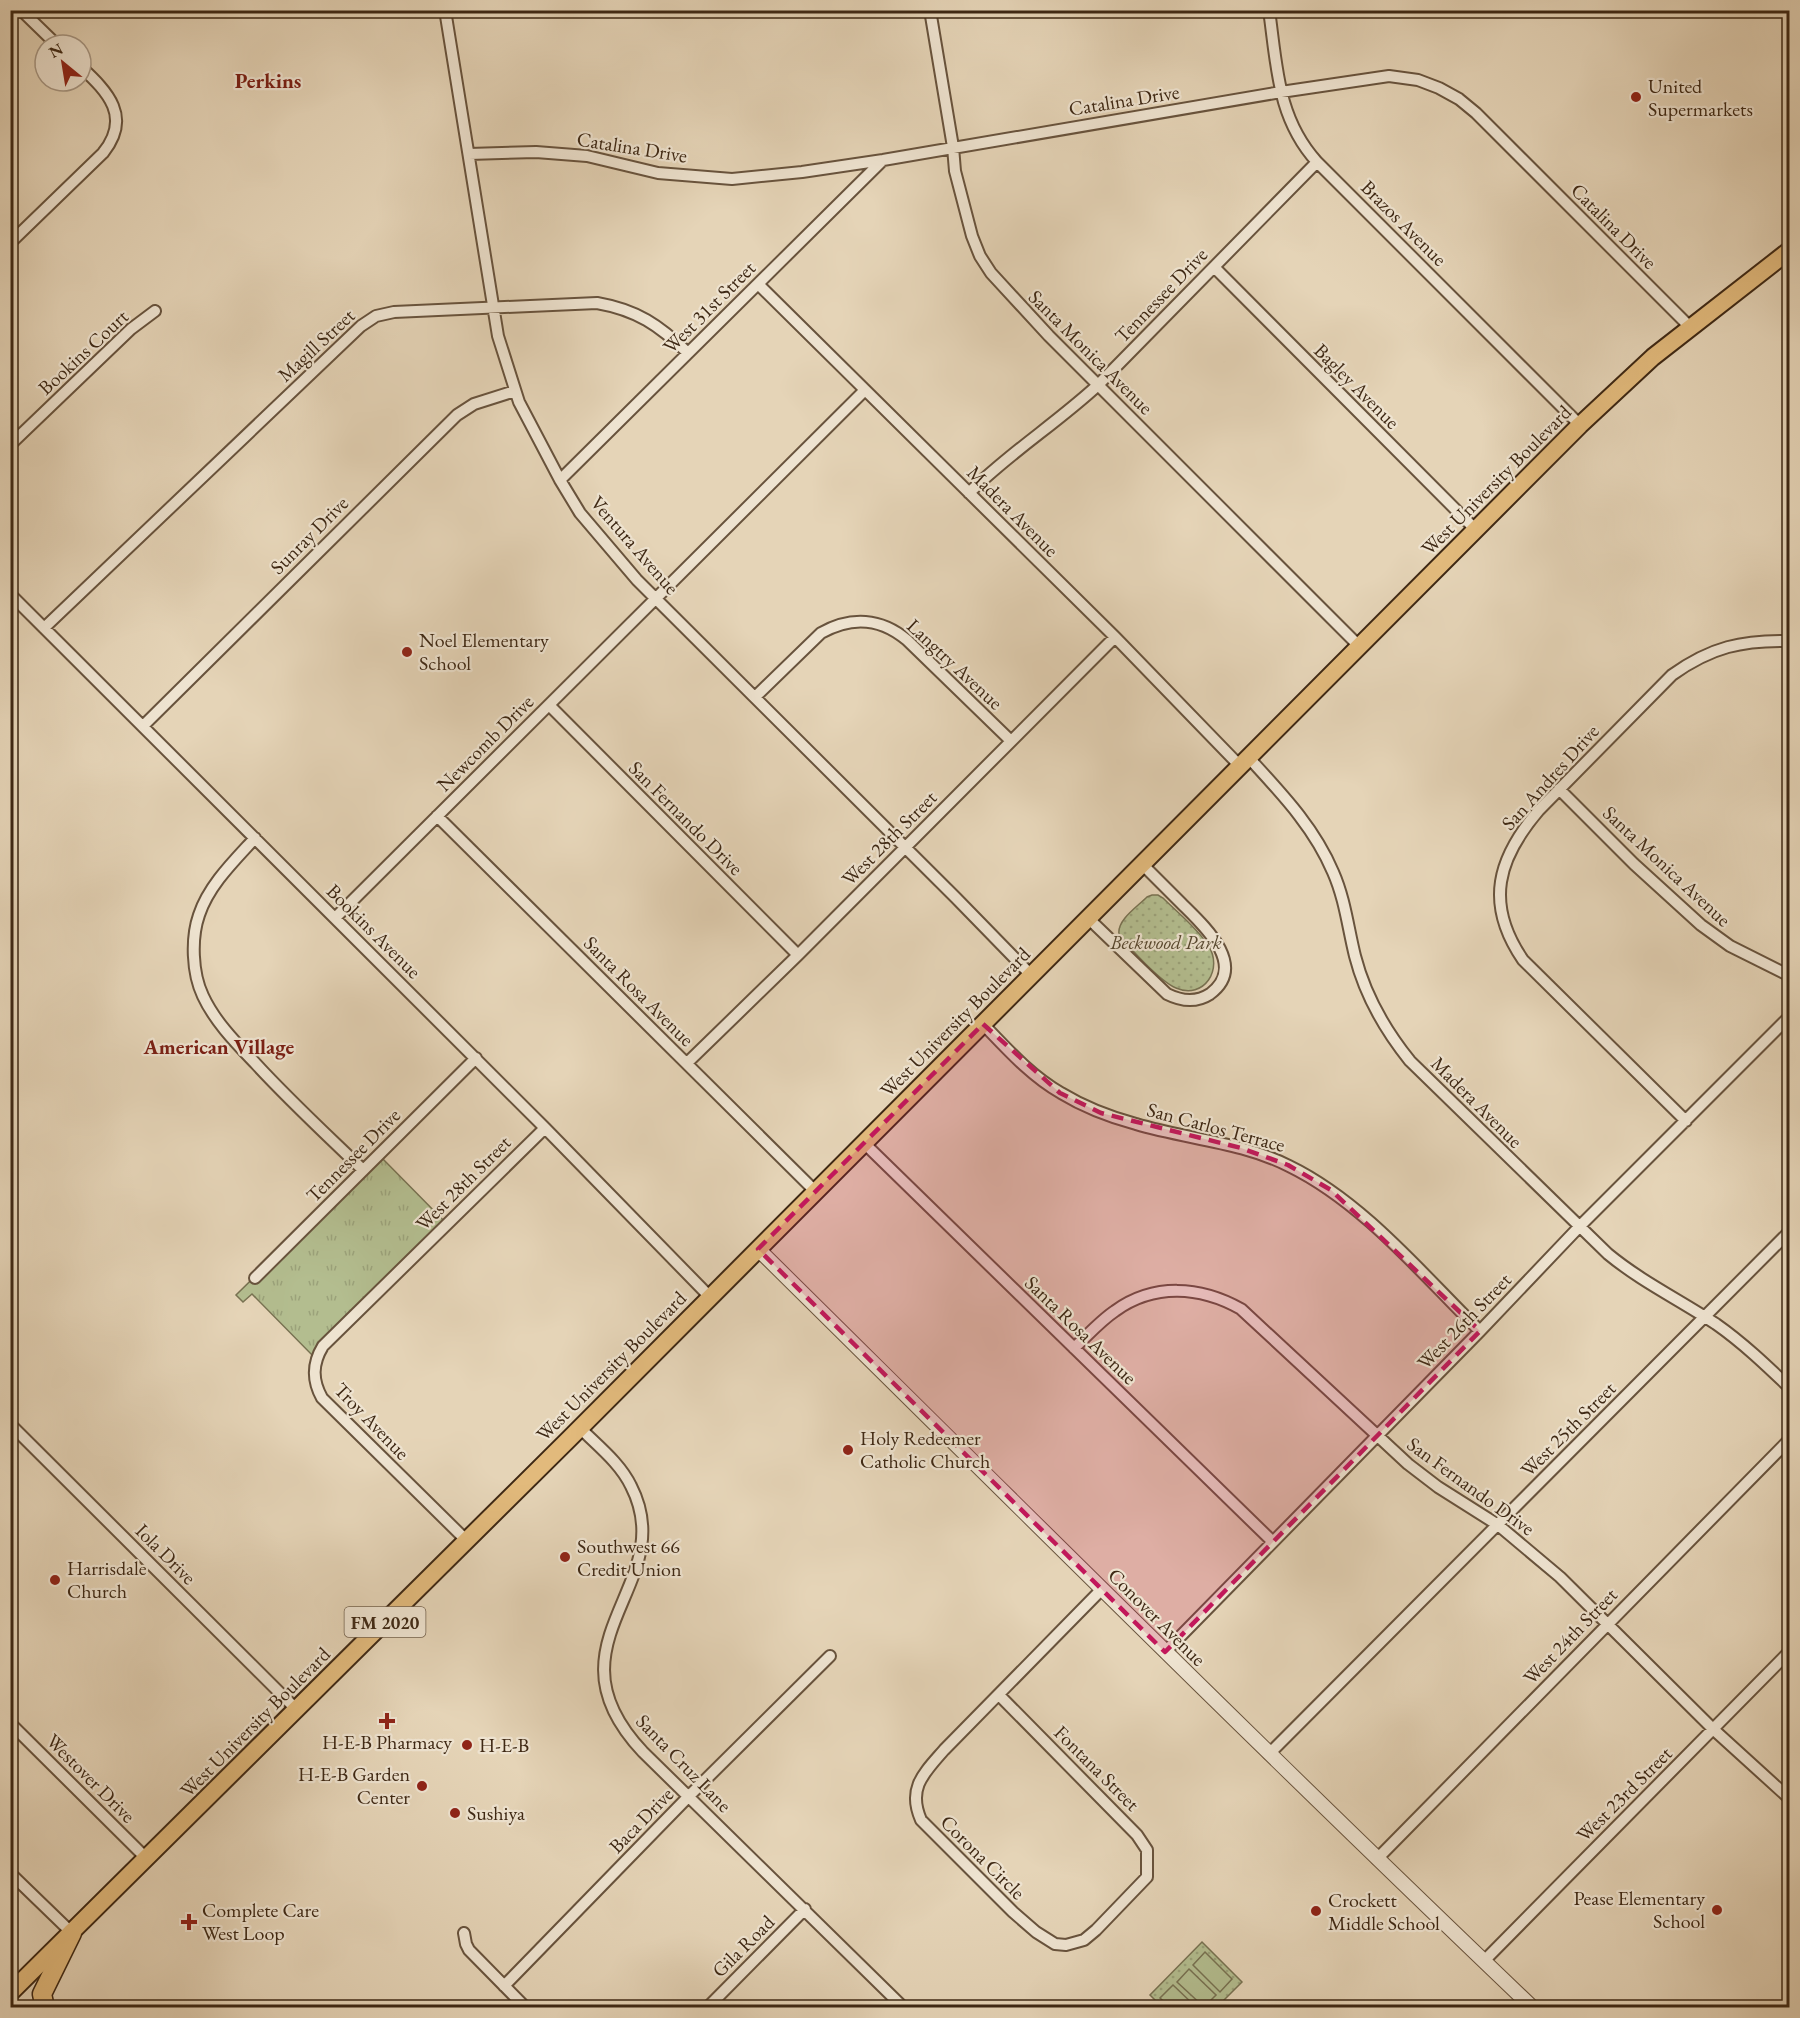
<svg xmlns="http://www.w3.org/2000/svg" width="1800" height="2018" font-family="'EB Garamond',serif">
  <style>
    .grass { fill: url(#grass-tufts); stroke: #787252; stroke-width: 1.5 }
    .park { fill: url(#park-dots); stroke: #787252; stroke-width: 1.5 }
    .pitch { fill: #b3bd8f; stroke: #787252; stroke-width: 1.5 }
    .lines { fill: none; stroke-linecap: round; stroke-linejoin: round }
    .minor-casing { stroke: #68533d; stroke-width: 14 }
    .tertiary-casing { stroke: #68533d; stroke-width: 16 }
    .primary-casing { stroke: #3e2814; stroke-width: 20 }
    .trunk-casing { stroke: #3e2814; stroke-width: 21 }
    .minor { stroke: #eee3d0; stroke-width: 10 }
    .tertiary { stroke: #eee3d0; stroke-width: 14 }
    .primary { stroke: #e2ba7c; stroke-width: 16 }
    .trunk { stroke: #e2ba7c; stroke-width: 18 }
    .marked { fill: #c2185b; fill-opacity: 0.2; stroke: #c2185b; stroke-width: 4.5; stroke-dasharray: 12 8; stroke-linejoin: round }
    .poi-dot { fill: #8f2418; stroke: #eee3d0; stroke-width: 2 }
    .labels { text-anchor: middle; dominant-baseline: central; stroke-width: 4.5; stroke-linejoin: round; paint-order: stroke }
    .shield { fill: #eee3d0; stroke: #73604c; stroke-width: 1.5 }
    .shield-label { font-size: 18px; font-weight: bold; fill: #3e2814 }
    .poi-label { font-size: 20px; fill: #3e2814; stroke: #eee3d0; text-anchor: start }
    .street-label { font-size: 20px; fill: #3e2814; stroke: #eee3d0 }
    .park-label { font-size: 20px; font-style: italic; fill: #55462d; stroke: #eee3d0 }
    .neighbourhood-label { font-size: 21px; font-weight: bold; fill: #7a1f14; stroke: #eee3d0 }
  </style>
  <defs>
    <pattern id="grass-tufts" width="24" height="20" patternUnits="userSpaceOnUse" patternTransform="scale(1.5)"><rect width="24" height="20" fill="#b3bd8f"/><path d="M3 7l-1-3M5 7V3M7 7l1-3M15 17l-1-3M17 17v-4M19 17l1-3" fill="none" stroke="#9ba27a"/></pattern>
    <pattern id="park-dots" width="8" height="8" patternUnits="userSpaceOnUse" patternTransform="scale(1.5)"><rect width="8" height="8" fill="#b3bd8f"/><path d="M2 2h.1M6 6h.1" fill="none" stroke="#9ba27a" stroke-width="1.8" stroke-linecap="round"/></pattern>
  </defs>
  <rect width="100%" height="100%" fill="#e5d4b7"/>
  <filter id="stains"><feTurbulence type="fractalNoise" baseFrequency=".00333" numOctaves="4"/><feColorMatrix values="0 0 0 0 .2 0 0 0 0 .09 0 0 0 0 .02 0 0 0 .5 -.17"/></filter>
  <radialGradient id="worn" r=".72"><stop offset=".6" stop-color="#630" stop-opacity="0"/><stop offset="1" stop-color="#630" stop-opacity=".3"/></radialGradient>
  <!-- grass -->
  <path class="grass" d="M379,1155L447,1224L315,1358L252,1294L243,1302L236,1295Z"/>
  <!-- park -->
  <path class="park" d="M1152,895H1158L1163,898C1178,913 1197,928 1208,945C1224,969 1204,1000 1176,988C1161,982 1129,948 1119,934C1117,920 1137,907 1147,897Z
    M1202,1942L1242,1982L1217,2007H1162L1150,1995Z"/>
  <!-- pitch -->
  <path class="pitch" d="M1205,1952L1232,1979L1220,1992L1193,1965Z
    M1189,1969L1216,1995L1204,2007L1177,1982Z
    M1173,1985L1196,2007H1170L1160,1998Z"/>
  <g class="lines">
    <defs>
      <path id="minor" d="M21,10L57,45
        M445,10L498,336L519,402L560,480L580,513L637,580L956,898L1031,975
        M930,10L953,147L955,171L972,236L980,256L991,273L1049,336L1359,646
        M1269,10C1277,66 1277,118 1317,162L1580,425
        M469,154L536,152L587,156L658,173L732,179L802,172L883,160L1281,92L1389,76L1418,80L1439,88L1459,99L1476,113L1690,327
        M10,243L103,153C132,117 108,92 81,67
        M1214,267L1476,530
        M758,284L1115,637L1240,766
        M10,445L131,329L155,311
        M560,480L883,160
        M969,493C1009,453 1057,423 1098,385L1317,162
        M10,594L545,1128L710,1297
        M44,628L361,326L376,316L394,312L597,303C637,310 659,325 688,353
        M755,697L821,633C851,616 881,618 907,640L1011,741
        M549,705L798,955
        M143,726L457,415L474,404L515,391
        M1249,758C1281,793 1314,827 1333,872C1345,899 1348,928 1355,956C1365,995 1385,1030 1410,1061L1608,1254C1642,1282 1680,1300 1716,1324C1743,1343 1766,1365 1790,1388
        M1559,789L1634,864L1701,925L1730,946L1790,976
        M437,816L815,1191
        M255,838C234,861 209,885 199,915C191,938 192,973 203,996C215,1022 237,1044 256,1064C290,1101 327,1135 363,1170
        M335,918L865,390
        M1088,918L1167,994C1181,1001 1196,1003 1210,994C1249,965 1202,924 1181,903C1168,890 1155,877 1142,864
        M983,1024C1007,1049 1031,1076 1061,1093C1084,1107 1110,1117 1136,1124C1186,1139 1242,1142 1289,1166C1363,1202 1422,1274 1480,1331
        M687,1063L798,955L1115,637
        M1686,1121L1523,960C1484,903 1498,858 1539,810L1672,675C1711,647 1742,640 1790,641
        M864,1143L1273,1542
        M255,1278L476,1058
        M1074,1348C1087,1336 1100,1321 1115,1311C1154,1283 1200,1286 1241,1309L1408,1464L1438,1487L1498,1525L1560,1577L1713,1729L1790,1799
        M10,1424L296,1709
        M580,1428C598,1446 620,1463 631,1486C682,1585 539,1642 643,1752L904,2008
        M467,1541L322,1398C312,1380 312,1364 323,1346L545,1128
        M1165,1652L1480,1331L1579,1227L1790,1016
        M999,1695L1137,1835L1147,1850V1877L1096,1930L1084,1940L1066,1945L1055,1944L1036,1932L1013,1912L921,1820C907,1788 924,1773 944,1750L1102,1589
        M10,1723L147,1859
        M1269,1754L1790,1231
        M1377,1859L1790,1439
        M10,1873L72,1933
        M464,1933L466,1944L469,1950L526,2008
        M1484,1961L1790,1651
        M504,1986L689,1796L830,1656
        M707,2008L805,1909"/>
      <path id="tertiary" d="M758,1249C1015,1503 1271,1758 1533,2008"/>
      <path id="primary" d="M10,1993L569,1439L1580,425L1653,357L1790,250"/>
      <path id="trunk" d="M10,2007L12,2008
        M45,2008L42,1994L72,1933"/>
    </defs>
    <!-- minor casing -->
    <use href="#minor" class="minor-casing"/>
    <!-- tertiary casing -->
    <use href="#tertiary" class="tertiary-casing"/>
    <!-- primary casing -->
    <use href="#primary" class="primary-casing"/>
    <!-- trunk casing -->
    <use href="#trunk" class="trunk-casing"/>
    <!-- minor -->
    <use href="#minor" class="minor"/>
    <!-- tertiary -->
    <use href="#tertiary" class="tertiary"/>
    <!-- primary -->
    <use href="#primary" class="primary"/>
    <!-- trunk -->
    <use href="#trunk" class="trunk"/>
  </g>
  <!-- marked area -->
  <path class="marked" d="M983,1024L1060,1093L1101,1113L1241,1148L1288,1165L1331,1190L1480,1331L1165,1652L758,1249Z"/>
  <!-- markers -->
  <g class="poi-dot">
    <circle cx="1636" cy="97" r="6"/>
    <circle cx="407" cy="652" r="6"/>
    <circle cx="848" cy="1450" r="6"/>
    <circle cx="565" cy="1557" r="6"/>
    <circle cx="55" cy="1580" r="6"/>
    <path d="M384 1712h6v6h6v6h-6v6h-6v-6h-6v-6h6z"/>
    <circle cx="467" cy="1745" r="6"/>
    <circle cx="422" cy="1786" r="6"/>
    <circle cx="455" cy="1813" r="6"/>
    <circle cx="1717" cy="1910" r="6"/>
    <circle cx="1316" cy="1911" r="6"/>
    <path d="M186 1913h6v6h6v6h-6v6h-6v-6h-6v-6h6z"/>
  </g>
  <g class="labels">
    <!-- shield labels -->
    <rect class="shield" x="344.5" y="1607" width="81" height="30" rx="4.5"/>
    <g class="shield-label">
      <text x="385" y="1622">FM 2020</text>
    </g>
    <!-- poi labels -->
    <g class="poi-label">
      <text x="1648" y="86">United<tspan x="1648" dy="23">Supermarkets</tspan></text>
      <text x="419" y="640">Noel Elementary<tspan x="419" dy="23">School</tspan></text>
      <text x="860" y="1438">Holy Redeemer<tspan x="860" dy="23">Catholic Church</tspan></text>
      <text x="577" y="1546">Southwest 66<tspan x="577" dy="23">Credit Union</tspan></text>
      <text x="67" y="1568">Harrisdale<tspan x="67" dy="23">Church</tspan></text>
      <text x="387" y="1742" text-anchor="middle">H-E-B Pharmacy</text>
      <text x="479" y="1745">H-E-B</text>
      <text x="410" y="1774" text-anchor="end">H-E-B Garden<tspan x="410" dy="23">Center</tspan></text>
      <text x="467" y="1813">Sushiya</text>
      <text x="1705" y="1898" text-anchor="end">Pease Elementary<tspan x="1705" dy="23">School</tspan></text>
      <text x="1328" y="1900">Crockett<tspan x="1328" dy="23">Middle School</tspan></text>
      <text x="202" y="1910">Complete Care<tspan x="202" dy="23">West Loop</tspan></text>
    </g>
    <!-- street labels -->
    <g class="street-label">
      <text transform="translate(1124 100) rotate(-9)">Catalina Drive</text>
      <text transform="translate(632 147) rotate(9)">Catalina Drive</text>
      <text transform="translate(1404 223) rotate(45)">Brazos Avenue</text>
      <text transform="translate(1614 226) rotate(45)">Catalina Drive</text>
      <text transform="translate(1161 295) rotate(-46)">Tennessee Drive</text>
      <text transform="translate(709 307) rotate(-45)">West 31st Street</text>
      <text transform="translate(316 345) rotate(-43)">Magill Street</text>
      <text transform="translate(83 352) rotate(-43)">Bookins Court</text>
      <text transform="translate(1091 352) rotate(45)">Santa Monica Avenue</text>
      <text transform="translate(1357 386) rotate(45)">Bagley Avenue</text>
      <text transform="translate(1496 480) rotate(-45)">West University Boulevard</text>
      <text transform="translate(1013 511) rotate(45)">Madera Avenue</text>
      <text transform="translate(309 535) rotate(-45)">Sunray Drive</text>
      <text transform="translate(635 545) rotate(49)">Ventura Avenue</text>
      <text transform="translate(955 664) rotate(43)">Langtry Avenue</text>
      <text transform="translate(485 743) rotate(-45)">Newcomb Drive</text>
      <text transform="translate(1550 777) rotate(-48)">San Andres Drive</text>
      <text transform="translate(686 818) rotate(45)">San Fernando Drive</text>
      <text transform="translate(889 838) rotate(-45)">West 28th Street</text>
      <text transform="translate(1667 866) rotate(43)">Santa Monica Avenue</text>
      <text transform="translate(374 931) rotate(45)">Bookins Avenue</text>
      <text transform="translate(639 991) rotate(45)">Santa Rosa Avenue</text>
      <text transform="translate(955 1022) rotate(-45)">West University Boulevard</text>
      <text transform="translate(1477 1102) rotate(45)">Madera Avenue</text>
      <text transform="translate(1216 1127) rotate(15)">San Carlos Terrace</text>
      <text transform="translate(353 1155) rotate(-45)">Tennessee Drive</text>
      <text transform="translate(463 1183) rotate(-45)">West 28th Street</text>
      <text transform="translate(1464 1321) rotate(-46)">West 26th Street</text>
      <text transform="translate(1081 1330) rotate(44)">Santa Rosa Avenue</text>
      <text transform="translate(611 1366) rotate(-45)">West University Boulevard</text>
      <text transform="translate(372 1421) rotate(46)">Troy Avenue</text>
      <text transform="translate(1568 1429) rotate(-45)">West 25th Street</text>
      <text transform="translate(1471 1486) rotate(36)">San Fernando Drive</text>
      <text transform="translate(166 1554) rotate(45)">Iola Drive</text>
      <text transform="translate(1157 1617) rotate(45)">Conover Avenue</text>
      <text transform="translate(1570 1636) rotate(-46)">West 24th Street</text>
      <text transform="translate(255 1722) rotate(-45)">West University Boulevard</text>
      <text transform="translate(684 1763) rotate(46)">Santa Cruz Lane</text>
      <text transform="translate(1097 1768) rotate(45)">Fontana Street</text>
      <text transform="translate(91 1778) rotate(45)">Westover Drive</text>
      <text transform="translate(1624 1794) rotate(-45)">West 23rd Street</text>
      <text transform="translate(641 1820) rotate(-46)">Baca Drive</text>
      <text transform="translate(983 1857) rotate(45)">Corona Circle</text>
      <text transform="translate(743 1946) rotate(-45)">Gila Road</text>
    </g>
    <!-- park labels -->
    <g class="park-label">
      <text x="1166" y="942">Beckwood Park</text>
    </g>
    <!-- neighbourhood labels -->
    <g class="neighbourhood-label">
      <text x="268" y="80">Perkins</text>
      <text x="219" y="1046">American Village</text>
    </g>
  </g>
  <!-- margin -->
  <rect width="1800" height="2018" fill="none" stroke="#e5d4b7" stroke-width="36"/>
  <rect x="12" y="12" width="1776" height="1994" fill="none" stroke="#3e2814" stroke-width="3"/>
  <rect x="18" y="18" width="1764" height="1982" fill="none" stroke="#3e2814" stroke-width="1.5"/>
  <!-- north arrow -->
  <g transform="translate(63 63) rotate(330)"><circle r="28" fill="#eee3d0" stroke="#a89885" stroke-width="1.5"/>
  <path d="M0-4.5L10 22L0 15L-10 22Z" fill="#8f2418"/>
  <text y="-9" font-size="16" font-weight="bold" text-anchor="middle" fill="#3e2814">N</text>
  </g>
  <rect width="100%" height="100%" filter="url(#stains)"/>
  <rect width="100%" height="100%" fill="url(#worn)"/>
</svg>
